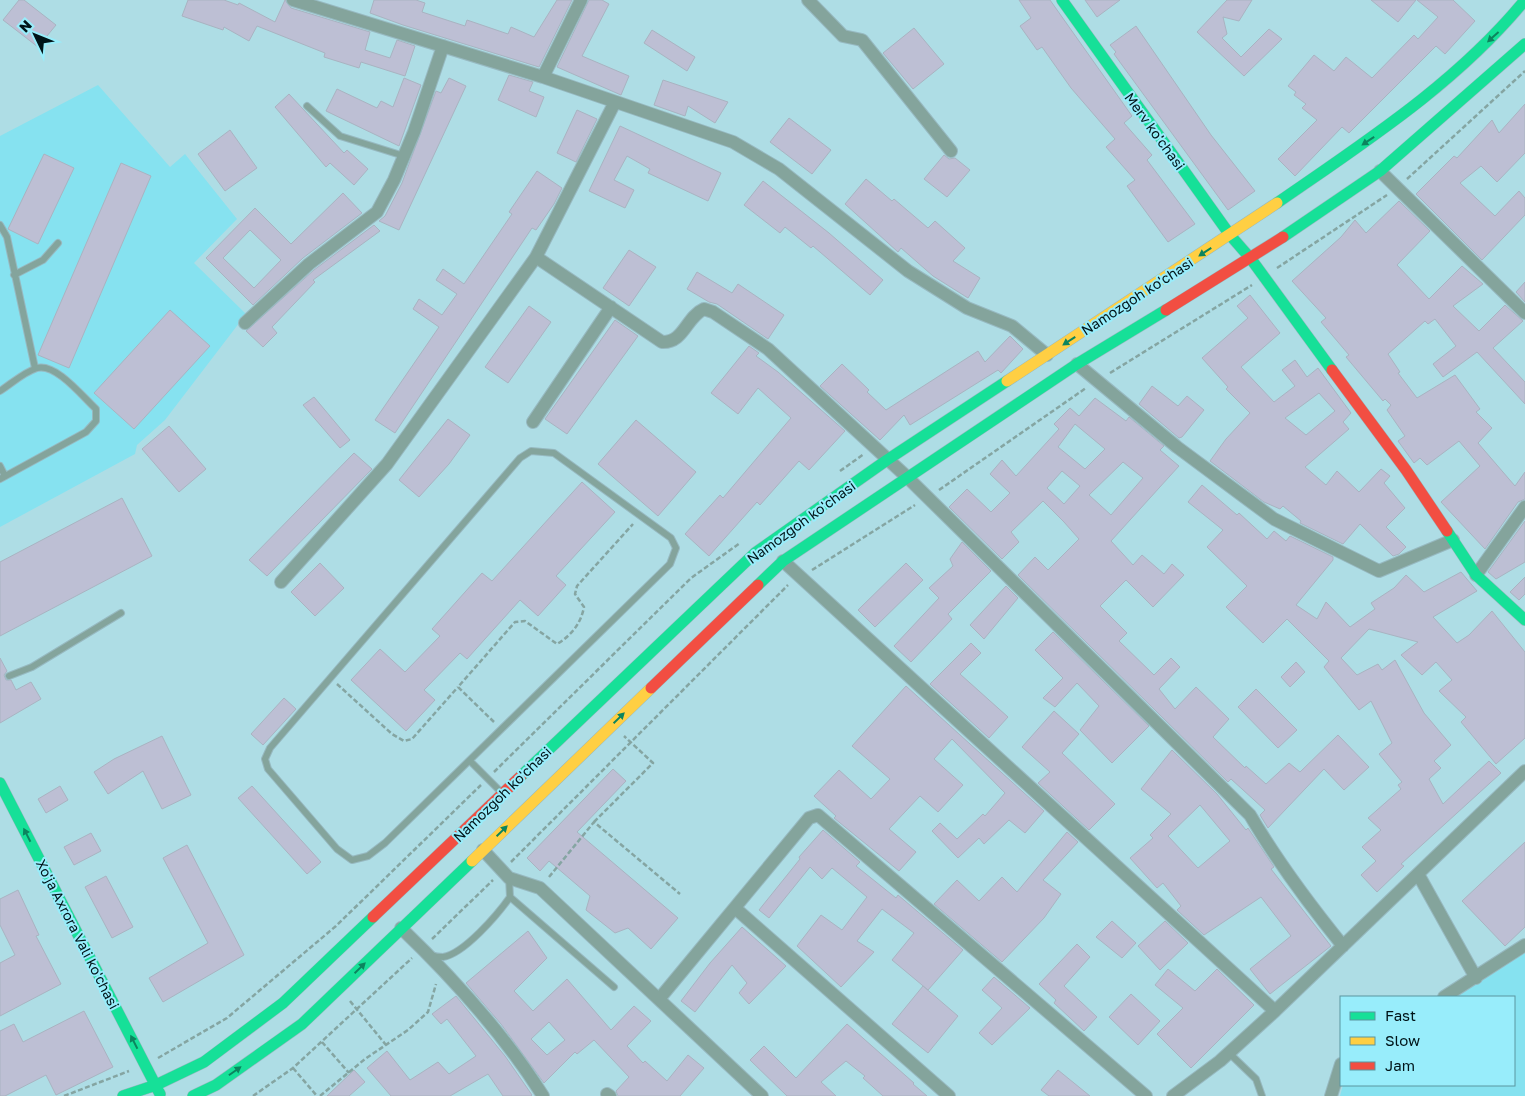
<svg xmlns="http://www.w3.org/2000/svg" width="1525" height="1096" font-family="'Golos Text',sans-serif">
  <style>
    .built { fill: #86e2f0 }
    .building { fill: #bdbfd4; stroke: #a9b3c1; fill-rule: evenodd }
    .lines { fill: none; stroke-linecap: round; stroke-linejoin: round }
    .lane-casing { stroke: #97b9c0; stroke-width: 8 }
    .street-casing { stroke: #97b9c0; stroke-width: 14 }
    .fast-casing { stroke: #97b9c0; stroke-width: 12 }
    .slow-casing { stroke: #97b9c0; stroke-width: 12 }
    .jam-casing { stroke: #97b9c0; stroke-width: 12 }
    .path { stroke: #85a5a2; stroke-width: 2.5; stroke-dasharray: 5 2.5; stroke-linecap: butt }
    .lane { stroke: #84a49c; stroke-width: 6 }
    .street { stroke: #84a49c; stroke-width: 12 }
    .fast { stroke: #16e098; stroke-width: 11 }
    .slow { stroke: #ffcf43; stroke-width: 11 }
    .jam { stroke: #f24e42; stroke-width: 11 }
    .oneway { fill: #0c845e }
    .labels { text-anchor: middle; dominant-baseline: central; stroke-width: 4; stroke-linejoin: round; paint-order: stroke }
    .street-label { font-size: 14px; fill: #001418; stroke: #98edfb }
  </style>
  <rect width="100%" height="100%" fill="#aedde5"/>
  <!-- built -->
  <path class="built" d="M98,85L170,167L185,154L237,219L194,263L246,314L165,420L137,445L135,454L0,527V136Z
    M1525,946V1096H1340L1343,1085H1514V997H1451Z"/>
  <!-- building -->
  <path class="building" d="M19,0H24L56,25L38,47L3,20Z
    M188,0H224L238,5L239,3L275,22L285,0L291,8L370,32L365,50L390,58L397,40L415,46L405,76L361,62L359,68L324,57L325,53L257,26L249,41L224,27L223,30L182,16Z
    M374,0H416L425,3L422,12L465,26L467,20L508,34L511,27L534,37L557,0H572L539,67L403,25L370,13Z
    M589,0H602L609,4L582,56L629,76L621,95L557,67Z
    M1019,0H1050L1132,116L1124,123L1152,155L1147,160L1195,224L1168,242L1127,186L1135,180L1106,147L1115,139L1071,88L1042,47L1037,50L1020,26L1031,18Z
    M1085,0H1120L1097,17Z
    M1227,0H1252L1239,21L1223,17L1227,34L1222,38L1241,57L1269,29L1282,39L1244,76L1197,32Z
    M1371,0H1416L1398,22Z
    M1417,0H1453L1475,21L1445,54L1436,46L1349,133L1342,127L1295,176L1278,159L1317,120L1302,108L1306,104L1294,95L1296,92L1288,86L1314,55L1334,71L1346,57L1372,78L1414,35L1418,39L1438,17Z
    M1136,26L1211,135L1255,191L1228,210L1114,54L1116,52L1110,45Z
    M914,28L944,64L913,89L883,53Z
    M652,30L695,57L687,71L644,43Z
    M509,75L533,82L529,91L544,97L536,117L498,100Z
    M404,78L421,85L399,146L326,111L337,89L377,108L381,101L393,107Z
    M449,78L466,86L399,230L379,221L385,216L402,183L436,91L441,93Z
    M663,80L672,83L728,102L715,123L688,106L685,116L654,105Z
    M289,94L344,153L347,150L368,169L354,185L330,163L326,167L275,107Z
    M1525,104V153L1497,182L1481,166L1460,183L1495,216L1519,191L1525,198V215L1482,260L1416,194L1454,156L1457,158L1492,120L1499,133Z
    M577,110L597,119L576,162L557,153Z
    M789,118L831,150L812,174L770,142Z
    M620,126L721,173L708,201L648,173L650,169L627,156L614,180L634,190L625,208L589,191Z
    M230,130L257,168L225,191L198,154Z
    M44,154L74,168L38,244L8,229Z
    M944,155L949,159L955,158L970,170L947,197L924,179Z
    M121,163L151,176L69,368L38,355Z
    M537,171L562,188L554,204L536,230L532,228L395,433L375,420L439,327L413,309L419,299L442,315L457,294L436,280L443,269L464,284L512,214L509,212Z
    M866,179L892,201L894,199L928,228L935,221L965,248L953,261L980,278L968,298L933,276L901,248L898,252L845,204Z
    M763,181L829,233L883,280L870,295L813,246L811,248L785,227L780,233L744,205Z
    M343,193L362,213L303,258L253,305L206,258L255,208L291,244ZM250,230L281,260L254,288L223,258Z
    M1399,201L1430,231L1397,265L1429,299L1462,266L1483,284L1453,306L1479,331L1505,305L1523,321L1493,348L1525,382V404L1477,352L1443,377L1433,364L1456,346L1435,319L1428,324L1425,321L1388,354L1400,372L1398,373L1417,398L1455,375L1480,409L1476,412L1492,428L1478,443L1515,486L1525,472V499L1518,502L1485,549L1441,502L1480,466L1459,441L1427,465L1420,458L1414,463L1398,441L1405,436L1387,410L1391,405L1385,399L1383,401L1346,357L1349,355L1321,322L1326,318L1292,281L1341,237L1355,220L1366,233Z
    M374,225L380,231L313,280L315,282L272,327L277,333L263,347L246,331L314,270Z
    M629,250L656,267L629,306L603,288Z
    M697,272L732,293L738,284L784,315L768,339L717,304L709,302L687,289Z
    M1525,282V302L1516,292Z
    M1250,295L1280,333L1241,367L1274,402L1295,386L1282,370L1295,360L1307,377L1318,368L1351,413L1343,422L1349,429L1305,467L1326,485L1337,471L1359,492L1381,469L1390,476L1384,483L1405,508L1386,527L1406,547L1399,554L1393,556L1360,524L1343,544L1300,523L1301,521L1283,506L1280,509L1264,502L1210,461L1226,439L1250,413L1226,389L1228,387L1202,358L1248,318L1237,306ZM1319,393L1335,411L1306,435L1285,418Z
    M529,306L551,322L508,383L485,367Z
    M170,310L210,346L134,429L94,393Z
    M615,320L638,336L567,434L545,419Z
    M1010,336L1023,349L1001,373L998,370L910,425L904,415L880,440L820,386L842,364L869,390L867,392L886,410L978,351L985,362Z
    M749,346L759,353L756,356L778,372L845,431L809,470L799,461L760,505L757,502L709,556L685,534L720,495L723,498L791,418L758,388L738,414L711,393Z
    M1152,386L1178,406L1187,396L1204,410L1182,437L1179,438L1139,404Z
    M314,397L350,440L340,448L303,405Z
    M1095,398L1126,421L1129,417L1164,446L1160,450L1179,466L1111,541L1133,565L1142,555L1164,574L1172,564L1184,575L1153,607L1126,580L1100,606L1127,633L1119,641L1154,675L1171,658L1180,667L1159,689L1175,709L1196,687L1229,719L1213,737L1245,768L1246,766L1266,784L1289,763L1300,772L1338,735L1369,767L1344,790L1324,769L1268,828L1260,815L1265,810L1231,779L1228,782L1018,575L1035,557L1048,570L1079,539L1064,522L1043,501L1011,532L1019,542L1002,559L949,507L967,489L991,512L1010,493L990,474L1002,460L1016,476L1059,429L1054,424L1070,408L1079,416ZM1075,424L1105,449L1085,469L1058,447ZM1123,462L1143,478L1111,515L1089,495ZM1062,471L1080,486L1064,504L1047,488Z
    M448,419L470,435L449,464L419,497L399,480Z
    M636,420L696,472L658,516L598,464Z
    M169,426L206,469L179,492L142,449Z
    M354,453L372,469L267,576L249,560Z
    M582,482L615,512L556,576L566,585L538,616L520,600L467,659L460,653L424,690L435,700L406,731L351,680L380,649L405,672L440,636L432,629L482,573L492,581Z
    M1202,485L1237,515L1239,513L1267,539L1274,531L1286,541L1290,536L1333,557V560L1296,605L1317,619L1326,602L1350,627L1375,609L1371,603L1394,588L1406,575L1424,592L1461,572L1477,591L1433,617L1457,643L1469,635L1492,611L1525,652V738L1496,764L1461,722L1466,717L1439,691L1452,680L1436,662L1422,675L1401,655L1418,642L1369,629L1341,658L1357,675L1378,664L1382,670L1395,660L1424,713L1451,745L1434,761L1441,768L1429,779L1443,804L1489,761L1501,773L1401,864L1404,866L1377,892L1361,875L1376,861L1362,847L1381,830L1368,818L1401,789L1398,785L1402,782L1379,754L1392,743L1371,701L1359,710L1324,667L1329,661L1287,619L1263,643L1226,607L1247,586L1207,547L1223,530L1188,502Z
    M122,498L152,556L0,636V562Z
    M1525,521V562L1496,579L1488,572Z
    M962,542L991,571L948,614L952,619L911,662L894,646L939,598L929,588L953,566L950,559Z
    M320,563L344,588L315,616L291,592Z
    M906,563L923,580L875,627L858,610Z
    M1525,577V594L1519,600L1510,592Z
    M1006,586L1018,598L984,639L970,625Z
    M1053,632L1149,726L1112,763L1080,730L1099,706L1077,683L1055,707L1043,698L1063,678L1035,650Z
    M971,643L981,653L960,674L1008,717L989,738L930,684Z
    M0,658L7,671L4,675L6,680H11L16,690L31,682L41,699L0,723Z
    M1296,662L1305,672L1290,687L1281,677Z
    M906,686L1044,811L1025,833L1009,820L984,844L979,838L958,858L932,831L940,823L957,839L983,814L985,816L1005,793L952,739L934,759L963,785L938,812L920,796L889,829L916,852L899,871L834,818L836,816L814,796L839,770L871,799L890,779L852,746Z
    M1256,689L1297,730L1278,748L1238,707Z
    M284,698L296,709L263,745L251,734Z
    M1054,711L1079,734L1062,753L1115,804L1089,830L1038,783L1050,772L1022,747Z
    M162,736L191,795L162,809L143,771L108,794L94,772L114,759Z
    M1172,750L1217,794L1246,830L1248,828L1274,867L1271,869L1331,946L1270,994L1250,969L1291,936L1261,897L1204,935L1177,910L1181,906L1163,883L1157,888L1130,858L1153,838L1150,835L1171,814L1141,789ZM1200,805L1230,841L1198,868L1168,836Z
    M613,769L626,781L577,832L678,918L651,949L628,928L615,933L586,910L590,896L549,861L540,871L527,858Z
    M60,786L68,800L46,813L38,799Z
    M252,786L321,862L307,874L238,798Z
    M823,830L860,862L856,866L896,898L898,895L963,950L928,990L892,960L914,933L882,909L857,941L874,952L841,987L797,946L821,915L842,930L867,897L832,868L822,879L810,867L769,918L759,910L800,859L799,857Z
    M1067,832L1078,842L1043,880L1061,894L1044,918L1002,962L934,904L957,880L979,901L1002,877L1017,892Z
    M91,833L101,851L74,865L64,847Z
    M1525,842V927L1505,946L1462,901Z
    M187,845L244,955L163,1002L149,978L208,943L163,858Z
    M106,876L133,927L112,938L85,887Z
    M18,890L39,935L36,936L61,984L0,1016V963L15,955L0,925V899Z
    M1112,921L1136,943L1122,958L1096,937Z
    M1165,921L1188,943L1160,970L1138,946Z
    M742,927L786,966L749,1004L739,993L747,983L732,965L695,1012L681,1001L710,963Z
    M528,931L547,958L514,991L533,1011L567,979L611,1030L634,1006L651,1021L627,1046L643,1063L645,1061L667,1081L688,1055L704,1068L680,1096H618L616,1091L629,1077L594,1040L577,1054L575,1052L544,1083L501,1024L466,983ZM549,1022L565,1040L547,1055L531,1039Z
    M1077,944L1090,957L1064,986L1097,1017L1084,1031L1054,1003L1056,1000L1039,984Z
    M1168,969L1195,991L1217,969L1254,1005L1191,1068L1157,1034L1183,1008L1155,985Z
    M994,977L1030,1008L992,1045L979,1033L1002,1008L982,990Z
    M923,986L958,1016L928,1053L892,1024Z
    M1131,994L1160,1021L1138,1045L1109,1017Z
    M456,996L505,1056L532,1095L531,1096H503L488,1074L450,1096H391L367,1068L387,1051L410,1080L438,1062L449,1074L476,1056L447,1019L441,1024L432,1014Z
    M84,1011L113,1067L56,1095L46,1075L5,1096H0V1031L14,1024L23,1042Z
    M847,1024L914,1083L913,1084L927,1096H883L863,1078L865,1076L846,1061L821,1082L836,1096H787L750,1060L764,1046L796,1078Z
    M354,1070L365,1082L349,1096H327Z
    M1058,1070L1090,1096H1049L1041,1090Z"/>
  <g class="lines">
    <defs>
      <path id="lane" d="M307,106L340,136L404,156
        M0,225L7,237L35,368
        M14,275L43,260L58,243
        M0,391C11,384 24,372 37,368C56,363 82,396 96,409V421L86,432L0,479
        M531,451L554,453L671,538L676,548L670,564L385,843L368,856L352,860L337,849L268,769L265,759L270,748L520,458Z
        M0,466L5,476
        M9,676L32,667L121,613
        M470,761L501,792
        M509,878L510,897L614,987
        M431,955C434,956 439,957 443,957C464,954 498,914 510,897
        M1229,1053L1256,1079L1262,1096"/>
      <path id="street" d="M293,0L543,77L733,142L779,169L908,271L967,308L1012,326L1047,355
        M808,0L843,36L862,40L951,151
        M543,77L581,0
        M1380,171L1525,313
        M536,257L615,102
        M245,323L309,264L377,212L394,180L414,132L443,46
        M1077,364L1177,447L1274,519L1379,571L1453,540
        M533,422L611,307
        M783,561L1275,1011L1220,1061L1173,1096
        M1476,575L1525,507
        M281,582L387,464L536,257L662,342C684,343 686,317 704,309L713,312L768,349L907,477L1250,815C1277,861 1309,904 1343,946
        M483,850L509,878L540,888L762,1096
        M1418,874L1476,978
        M735,908L949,1096
        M401,928C454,979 504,1034 543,1096
        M1444,997L1525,945
        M660,998L809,818L818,815L1146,1096
        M1275,1011L1525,771
        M607,1094L610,1096
        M1331,1096L1341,1064"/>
      <path id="fast" d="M1062,0L1230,235L1251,259L1332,370
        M1277,203C1365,142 1457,83 1525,0
        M1283,237L1380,171L1525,44
        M1447,531L1476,575L1525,620
        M758,585L783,561L1077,364L1166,310
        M521,776L755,553L887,460L1007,381
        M0,783L160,1094
        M123,1096L156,1085L204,1062L283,1003L373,917
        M193,1096L216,1085L302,1024L472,861"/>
      <path id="slow" d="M1007,381L1277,203
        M472,861L651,688"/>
      <path id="jam" d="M1166,310L1283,237
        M1332,370L1406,470L1447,531
        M651,688L758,585
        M373,917L521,776"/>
    </defs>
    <!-- lane casing -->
    <use href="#lane" class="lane-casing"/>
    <!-- street casing -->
    <use href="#street" class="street-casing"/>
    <!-- fast casing -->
    <use href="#fast" class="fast-casing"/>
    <!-- slow casing -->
    <use href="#slow" class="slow-casing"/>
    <!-- jam casing -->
    <use href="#jam" class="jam-casing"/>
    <!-- path -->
    <path class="path" d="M1407,179L1525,71
      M1277,268L1387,195
      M1110,373L1252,285
      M840,471L864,454
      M939,490L1086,388
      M812,570L915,505
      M337,684L392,734L404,741L412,739L458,687
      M494,722L458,687L515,622L525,621L557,644C572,635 581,623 584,607L575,594L577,586L633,524
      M494,772L691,578L740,543
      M594,822L653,763L624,736
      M511,862L788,585
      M549,877L594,822L680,894
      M432,939L493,880
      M350,1001L386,1045
      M322,1042L349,1073
      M158,1058L227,1018L336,926L481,785
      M293,1068L317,1096
      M64,1096L129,1071
      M253,1096L293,1068L412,958
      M320,1096L365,1059L408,1030L428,1012L436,984"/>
    <!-- lane -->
    <use href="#lane" class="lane"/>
    <!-- street -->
    <use href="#street" class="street"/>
    <!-- fast -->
    <use href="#fast" class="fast"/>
    <!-- slow -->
    <use href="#slow" class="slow"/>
    <!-- jam -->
    <use href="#jam" class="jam"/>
  </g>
  <!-- one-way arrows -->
  <defs><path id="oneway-solid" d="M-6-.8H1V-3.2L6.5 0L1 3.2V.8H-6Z" transform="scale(1.25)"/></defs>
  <g class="oneway">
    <use href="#oneway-solid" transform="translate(1493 37) rotate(138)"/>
    <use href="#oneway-solid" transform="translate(1368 141) rotate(146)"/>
    <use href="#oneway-solid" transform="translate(1205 252) rotate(147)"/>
    <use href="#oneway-solid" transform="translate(1069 341) rotate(147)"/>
    <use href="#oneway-solid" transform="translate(619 718) rotate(-44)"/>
    <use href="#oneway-solid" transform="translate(502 831) rotate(-44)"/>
    <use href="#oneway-solid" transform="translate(27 835) rotate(-117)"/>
    <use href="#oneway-solid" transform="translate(360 968) rotate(-44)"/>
    <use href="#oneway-solid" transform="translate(134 1042) rotate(-117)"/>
    <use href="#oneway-solid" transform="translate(235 1071) rotate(-35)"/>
  </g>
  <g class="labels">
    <!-- street labels -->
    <g class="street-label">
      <text transform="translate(1155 131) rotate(54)">Merv ko'chasi</text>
      <text transform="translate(1137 296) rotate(-33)">Namozgoh ko'chasi</text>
      <text transform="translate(801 522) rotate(-36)">Namozgoh ko'chasi</text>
      <text transform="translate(502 794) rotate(-44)">Namozgoh ko'chasi</text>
      <text transform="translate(78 934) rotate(63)">Xo'ja Axrora Vali ko'chasi</text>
    </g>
  </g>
  <!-- legend -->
  <rect x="1340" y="996" width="175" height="90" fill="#98edfb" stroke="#5b96a0"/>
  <rect x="1350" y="1012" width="25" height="8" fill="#16e098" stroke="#5b96a0"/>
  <text x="1385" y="1021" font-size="15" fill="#001418">Fast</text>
  <rect x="1350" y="1037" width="25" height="8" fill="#ffcf43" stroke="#5b96a0"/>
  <text x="1385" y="1046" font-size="15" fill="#001418">Slow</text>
  <rect x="1350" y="1062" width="25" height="8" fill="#f24e42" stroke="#5b96a0"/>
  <text x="1385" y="1071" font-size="15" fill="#001418">Jam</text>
  <!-- north arrow -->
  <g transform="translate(35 35) rotate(313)" stroke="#98edfb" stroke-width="4" paint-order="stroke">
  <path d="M0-4L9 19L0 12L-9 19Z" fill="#001418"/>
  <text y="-8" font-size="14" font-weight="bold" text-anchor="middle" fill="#001418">N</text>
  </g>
</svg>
